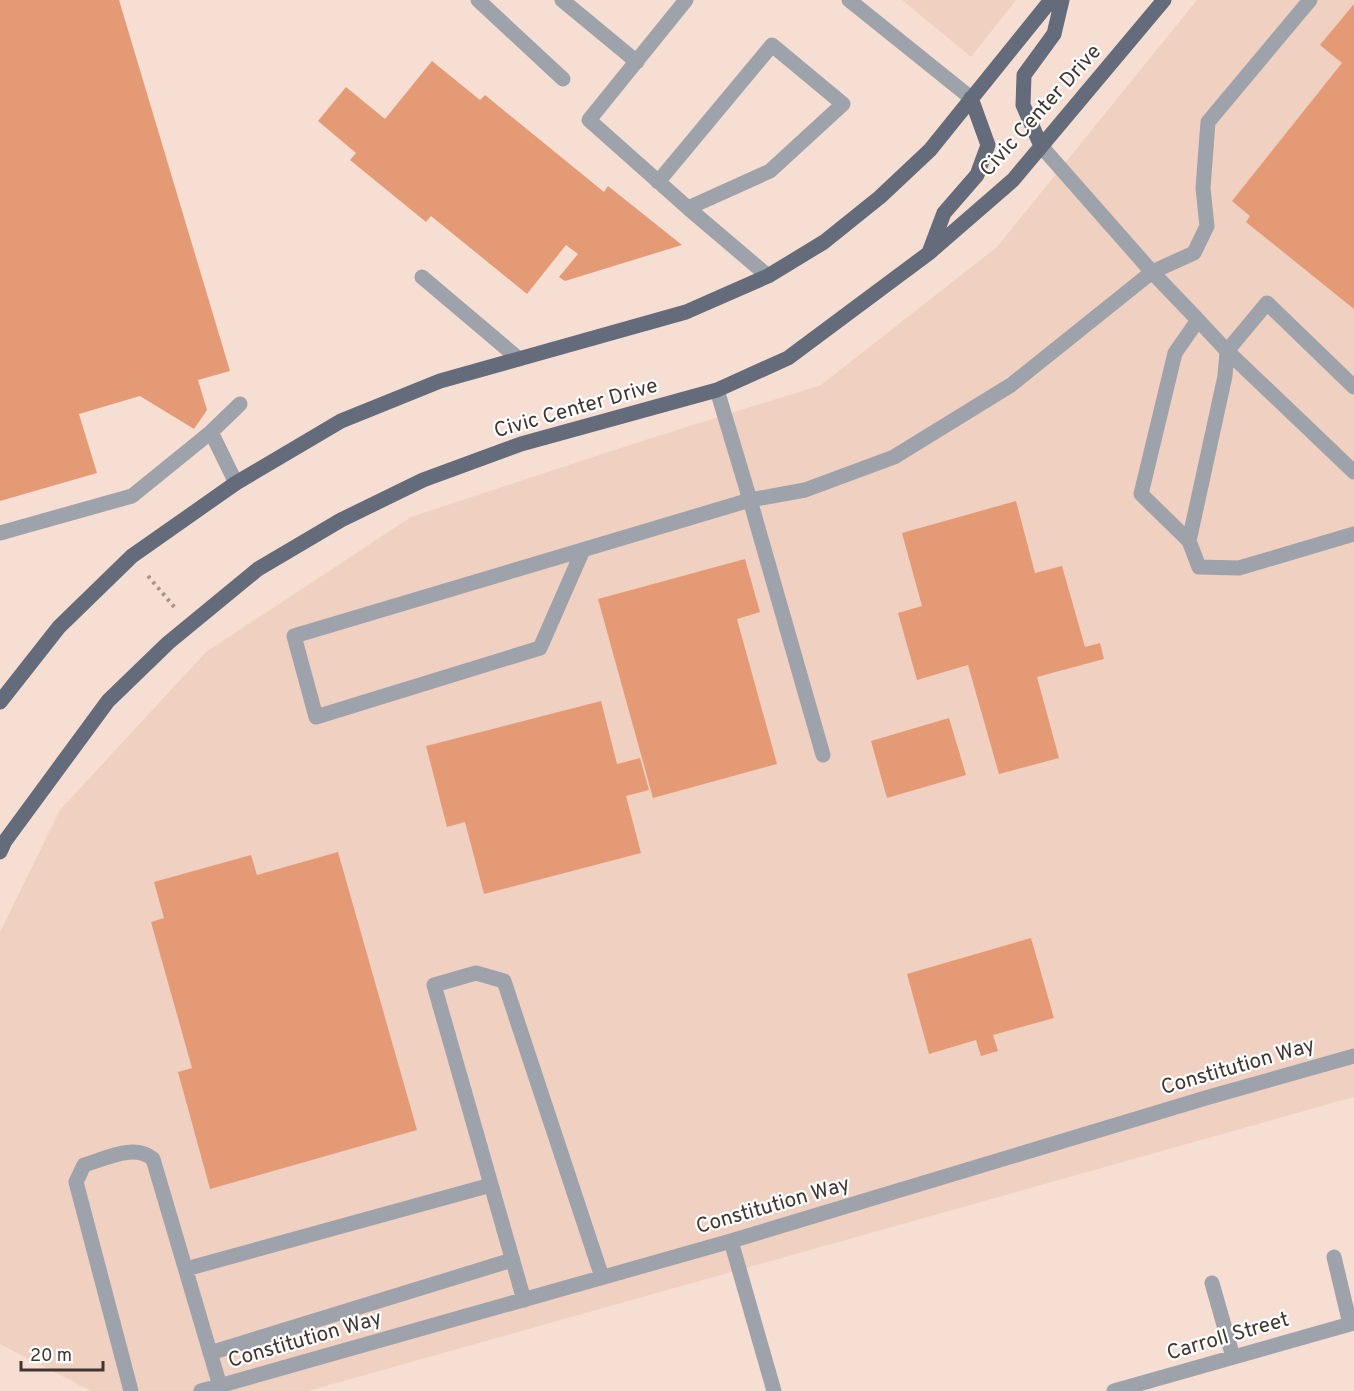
<svg xmlns="http://www.w3.org/2000/svg" width="1354" height="1391" font-family="Overpass,sans-serif">
  <style>
    .built { fill: #f0d0c0 }
    .building { fill: #e59a76 }
    .lines { fill: none; stroke-linecap: round; stroke-linejoin: round }
    .path { stroke: #a6948b; stroke-width: 4; stroke-dasharray: 3 4.5; stroke-linecap: butt }
    .minor { stroke: #9da2ab; stroke-width: 15 }
    .major { stroke: #646b7b; stroke-width: 15 }
    .labels { text-anchor: middle; dominant-baseline: central; stroke-width: 4.5; stroke-linejoin: round; paint-order: stroke }
    .street-label { font-size: 21px; fill: #403631; stroke: #fff }
  </style>
  <rect width="100%" height="100%" fill="#f7ded2"/>
  <!-- built -->
  <path class="built" d="M902,0H1016L971,57Z
    M1197,0H1354V1097L308,1391H91L0,1344V932L60,810L206,652L411,517L642,441L821,385L997,247Z"/>
  <!-- building -->
  <path class="building" d="M0,0H119L230,371L198,380L207,410L194,429L140,396L79,414L97,473L0,501Z
    M1354,4V309L1246,222L1250,216L1232,201L1342,63L1320,45Z
    M432,61L480,100L485,95L604,192L608,186L682,245L565,281L559,277L578,254L566,245L527,294L431,216L426,222L350,160L356,153L318,121L346,87L385,119Z
    M1016,501L1035,573L1062,566L1085,647L1100,643L1104,659L1037,677L1059,758L999,774L968,665L917,680L898,613L922,606L902,533Z
    M745,559L760,612L737,619L777,764L653,798L598,599Z
    M601,701L617,764L640,758L649,790L626,796L641,853L484,894L465,822L447,827L426,746Z
    M949,718L966,775L887,798L871,741Z
    M338,852L417,1130L210,1189L178,1072L192,1068L151,922L164,918L154,882L251,855L257,875Z
    M1031,938L1054,1018L993,1035L998,1051L981,1056L976,1040L929,1054L907,974Z"/>
  <g class="lines">
    <!-- path -->
    <path class="path" d="M148,576L176,609"/>
    <!-- minor -->
    <path class="minor" d="M478,0L563,79
      M562,0L637,62
      M849,0L971,98
      M1041,146L1152,272L1194,253L1207,226L1203,188L1208,122L1310,0
      M658,182L772,45L843,104L770,171L688,208L589,120L686,0
      M688,208L768,276
      M422,277L519,359
      M1198,320L1227,351L1354,472
      M1354,387L1267,303L1227,351L1225,376L1189,541L1199,567L1239,568L1354,534
      M717,390L750,500L805,490L894,457L1011,385L1152,272L1198,320L1175,353L1141,494L1189,541
      M236,483L211,432L240,404
      M0,533L132,496L211,432
      M583,550L540,648L316,717L294,636L750,500L823,755
      M731,1241L774,1391
      M1334,1257L1350,1324
      M186,1269L491,1185
      M1212,1283L1233,1357
      M524,1300L434,985L476,973L504,981L602,1277
      M210,1353L512,1260
      M131,1391L76,1182L84,1165C105,1159 134,1143 153,1159L220,1386
      M201,1391L731,1241L1209,1097L1354,1056
      M1114,1391L1354,1323"/>
    <!-- major -->
    <path class="major" d="M1041,146L1023,105L1024,75L1054,34L1062,0
      M930,250L944,213L977,175L988,145L971,98
      M0,702L59,627L132,556L236,483L341,421L440,381L686,312L768,276L824,242L880,197L930,150L1051,0
      M0,852L5,841L108,701L168,643L258,569L341,520L423,480L521,444L717,390L788,358L929,253L1013,180L1164,0"/>
  </g>
  <g class="labels">
    <!-- street labels -->
    <g class="street-label">
      <text transform="translate(1041 111) rotate(-48)">Civic Center Drive</text>
      <text transform="translate(576 409) rotate(-16)">Civic Center Drive</text>
      <text transform="translate(1238 1067) rotate(-16)">Constitution Way</text>
      <text transform="translate(773 1206) rotate(-16)">Constitution Way</text>
      <text transform="translate(1228 1337) rotate(-16)">Carroll Street</text>
      <text transform="translate(305 1340) rotate(-16)">Constitution Way</text>
    </g>
  </g>
  <!-- scale -->
  <path d="M21 1361v9h82v-9" fill="none" stroke="#403631" stroke-width="3"/>
  <text x="30" y="1361" font-size="18" fill="#403631" stroke="#ffffff" stroke-width="4.5" paint-order="stroke">20 m</text>
</svg>
